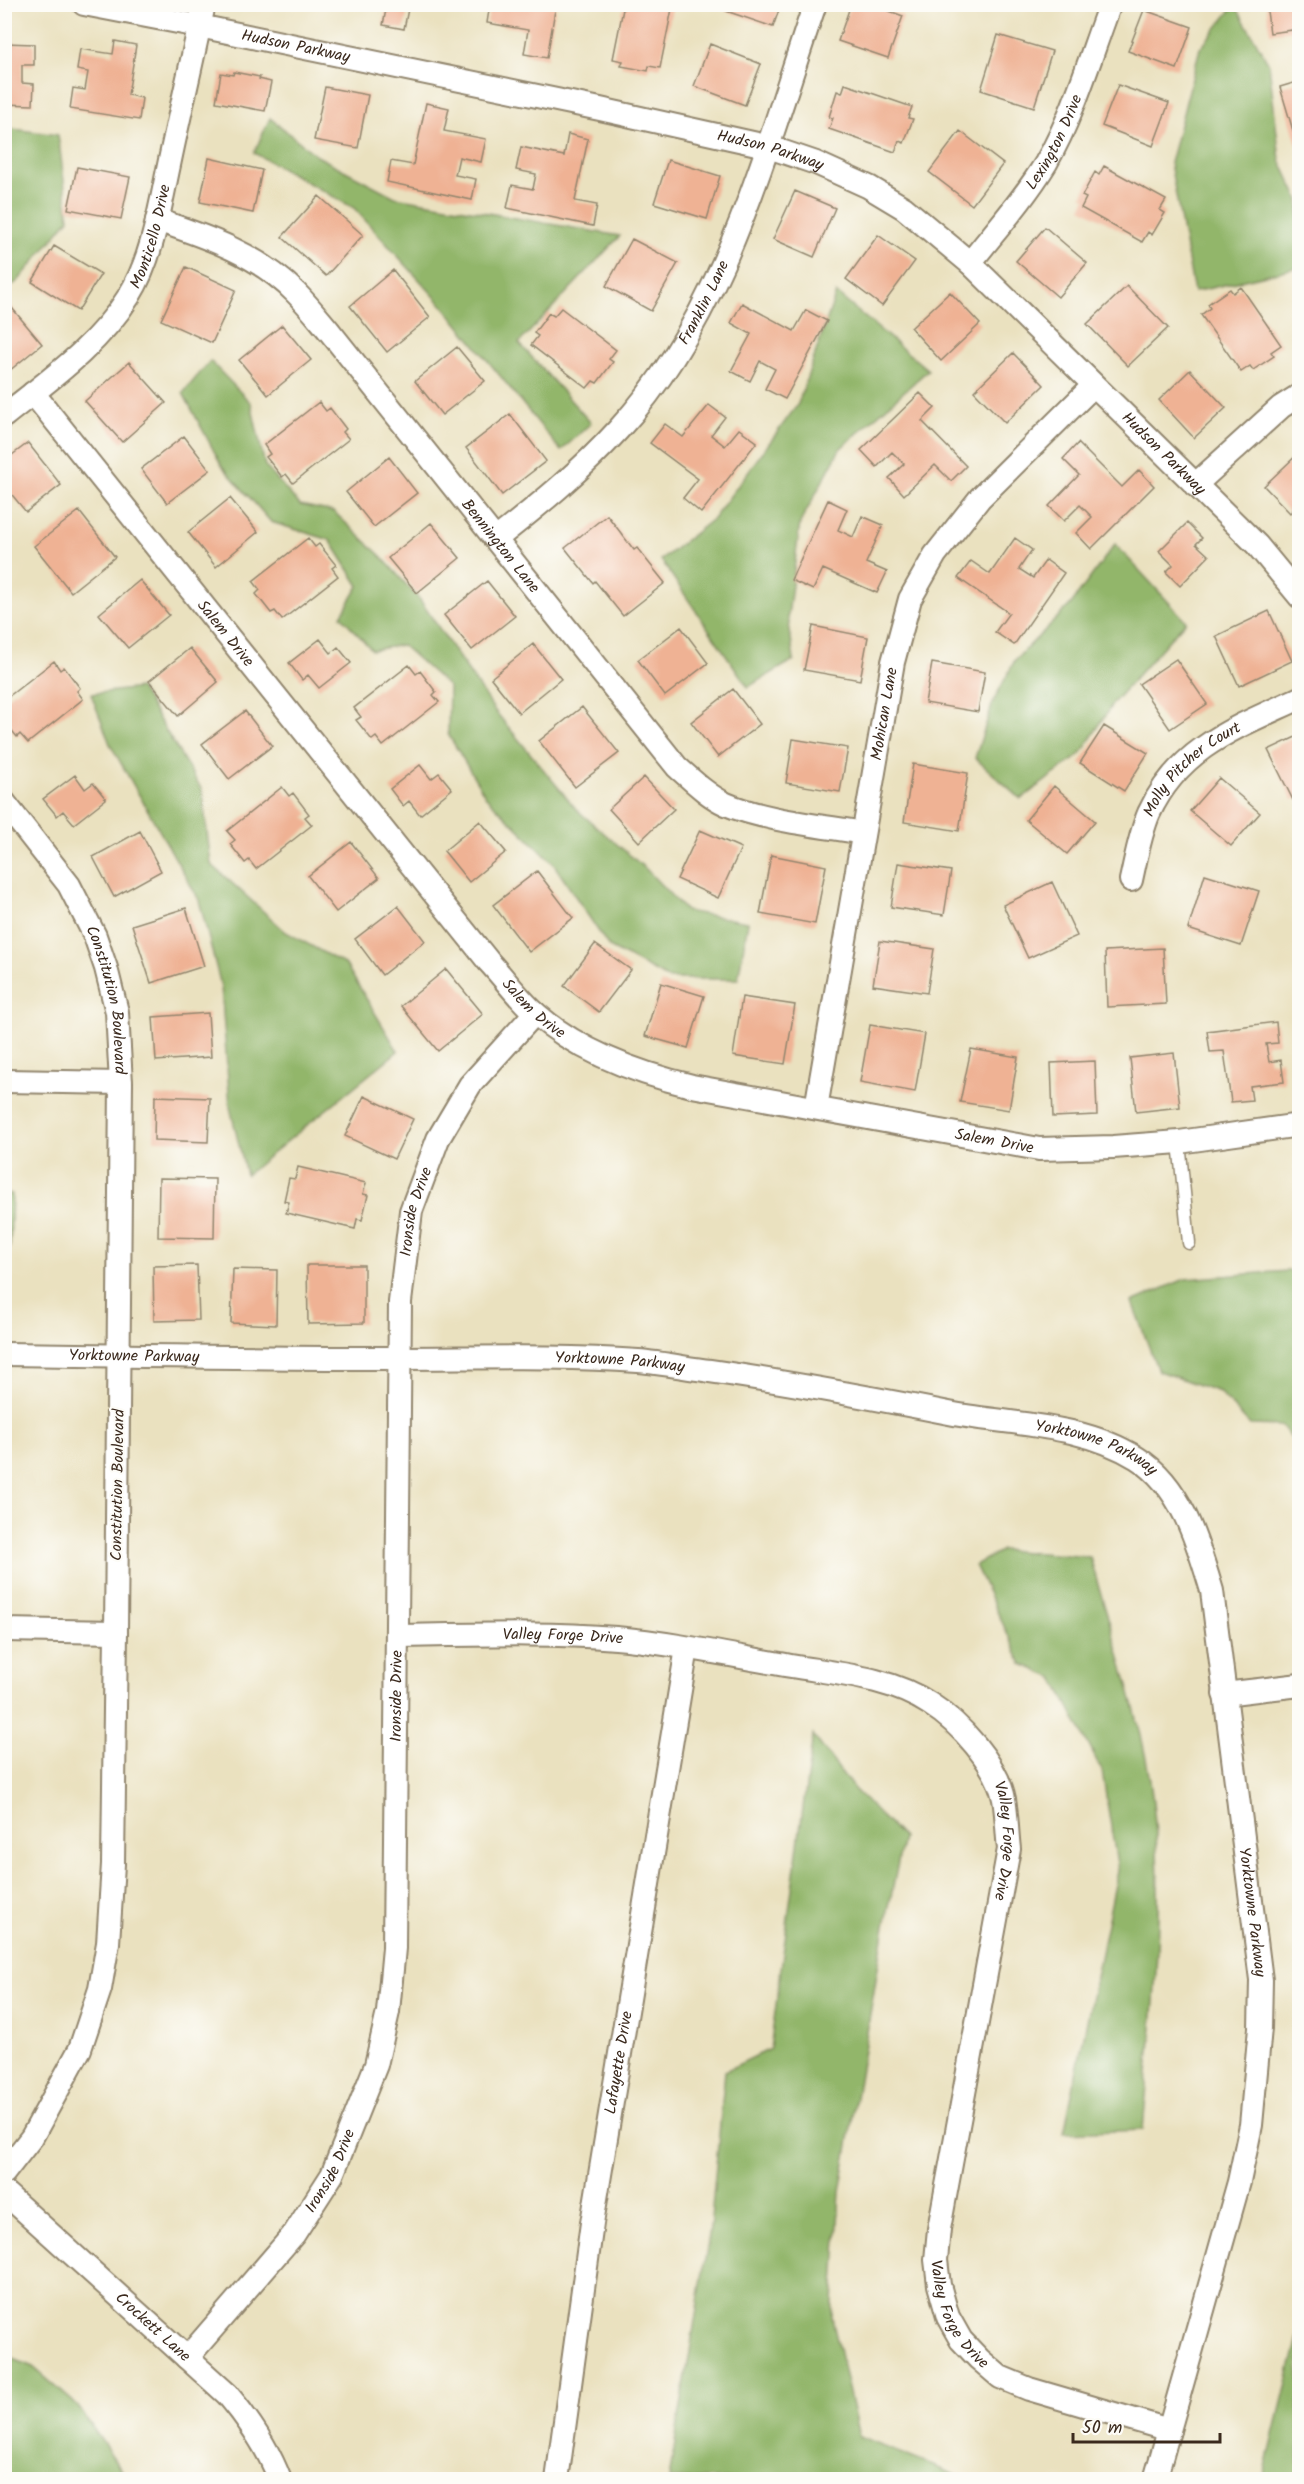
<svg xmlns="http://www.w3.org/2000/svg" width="1304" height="2484" font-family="Kalam,sans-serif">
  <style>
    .forest { fill: #92b66a; stroke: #667044; stroke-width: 1.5 }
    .building { fill: #efb294 }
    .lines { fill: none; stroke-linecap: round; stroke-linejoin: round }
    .lane-casing { stroke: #92866e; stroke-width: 15 }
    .street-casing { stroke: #92866e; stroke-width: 26 }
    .lane { stroke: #fff; stroke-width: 12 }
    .street { stroke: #fff; stroke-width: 22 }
    .labels { text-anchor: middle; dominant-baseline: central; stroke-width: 4.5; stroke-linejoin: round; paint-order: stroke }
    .street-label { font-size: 16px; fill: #3b2a1e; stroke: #fdfcf7 }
  </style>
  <rect width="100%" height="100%" fill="#fdfcf7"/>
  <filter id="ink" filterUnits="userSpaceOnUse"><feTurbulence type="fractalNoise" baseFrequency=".0167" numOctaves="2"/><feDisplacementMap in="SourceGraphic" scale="12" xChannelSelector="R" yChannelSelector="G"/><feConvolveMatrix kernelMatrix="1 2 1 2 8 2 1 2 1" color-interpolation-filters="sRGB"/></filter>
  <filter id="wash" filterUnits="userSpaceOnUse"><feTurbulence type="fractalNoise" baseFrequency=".008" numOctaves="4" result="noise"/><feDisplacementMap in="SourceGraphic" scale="24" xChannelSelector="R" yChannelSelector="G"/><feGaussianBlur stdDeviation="1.35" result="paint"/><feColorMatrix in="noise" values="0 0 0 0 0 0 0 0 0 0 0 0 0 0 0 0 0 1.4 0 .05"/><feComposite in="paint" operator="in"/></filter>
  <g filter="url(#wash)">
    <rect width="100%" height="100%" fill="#eae1bf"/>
    <!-- forest -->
    <path class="forest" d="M1235,5L1269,64L1280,160L1299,200V267L1194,292L1170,163L1200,48Z
      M270,118L317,156L395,197L620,236L519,343L591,423L561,451L445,308L354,208L254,153Z
      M5,128L58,135L69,219L19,280L5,291Z
      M836,293L928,370L840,449L800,523L788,616L794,660L748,687L661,560L714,518L798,404Z
      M210,361L251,403L265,466L300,505L334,512L381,556L420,600L495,711L577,810L646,869L686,911L748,922L738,979H669L609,947L553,863L486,797L448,734L449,687L402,645L372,650L341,616L359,586L330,540L271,522L222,466L183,393Z
      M1115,544L1186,621L1113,703L1081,754L1021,799L975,758L993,702L1015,660L1071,604Z
      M140,688L202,790L211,864L286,932L346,965L398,1051L246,1175L230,1107L221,986L199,900L110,744L91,694Z
      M4,1193L12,1194L10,1248H5Z
      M1299,1270H1300L1299,1448L1282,1426L1250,1425L1219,1392L1158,1371L1132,1302L1185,1279Z
      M1002,1550L1090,1557C1113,1639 1146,1728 1154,1812C1165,1918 1152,2025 1143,2130L1064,2133L1118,1870L1102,1771L1054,1678L1022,1664L975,1565Z
      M813,1735L854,1789L903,1838L885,1926L840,2192L832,2318L859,2437L966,2479H669L710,2229L725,2071L770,2049Z
      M1299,2334V2479H1263Z
      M4,2355L33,2367L77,2405L128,2479H5Z"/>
    <g id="blocks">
      <!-- building -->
      <path class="building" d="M387,4H409L404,29L383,25Z
        M411,4H452L450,13Z
        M490,4H556L547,58L524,54L528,30L487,23Z
        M624,4H673L660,68L649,66L648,71L621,66L623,61L613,59Z
        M729,4H781L773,27L726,11Z
        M851,4H870L903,16L888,58L838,41Z
        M1266,4H1300V29L1270,33Z
        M1144,10L1192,27L1177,69L1128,51Z
        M998,35L1052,51L1034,107L981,90Z
        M115,41L136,45L128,95L142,98L139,120L70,109L73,88L85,90L88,72L77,70L80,49L113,54Z
        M4,43L34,44V65H22V83L34,84L33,105L4,104Z
        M710,44L761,64L745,105L694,86Z
        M234,72L260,77L259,79L271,82L265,111L216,102L221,73L233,75Z
        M1300,81V143L1297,144L1280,87Z
        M845,84L912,107L908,118L913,119L904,143L899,141L895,152L829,129L833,118L829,117L837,91L842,93Z
        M1118,85L1169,103L1153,146L1102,126Z
        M325,87L368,95L358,148L314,140Z
        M426,103L449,108L444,131L486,139L481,162L459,157L455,175L476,179L472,200L387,182L391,161L413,165Z
        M960,131L1003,164L972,205L929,172Z
        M568,134L588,139L575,201L597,205L593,226L507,208L512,185L533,189L536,174L516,170L521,147L564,156Z
        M209,158L262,170L253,213L200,202Z
        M668,160L720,176L707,219L654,203Z
        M1104,166L1166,200L1160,210L1165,213L1152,235L1148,232L1142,242L1081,208L1086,198L1082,196L1095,172L1099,175Z
        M77,167L130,177L121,219L68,209Z
        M795,191L835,208L814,257L773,239Z
        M319,196L363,235L326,276L282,237Z
        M1045,227L1087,263L1058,297L1016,261Z
        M878,235L915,261L882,306L846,279Z
        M632,239L678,263L651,311L606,286Z
        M54,246L101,274L78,311L32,282Z
        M186,267L236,290L212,343L161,320Z
        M393,270L430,317L387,352L350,306Z
        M1127,286L1168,328L1128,366L1087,324Z
        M1241,287L1281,345L1271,352L1274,356L1253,370L1250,366L1241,372L1201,315L1210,308L1208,304L1230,289L1233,293Z
        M950,292L980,324L941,361L911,328Z
        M7,302L42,344L9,371L4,366V304Z
        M742,303L794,331L806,310L827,321L785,399L765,389L775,369L760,361L750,381L731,371L751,334L731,323Z
        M561,308L616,350L609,359L613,362L597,383L593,381L587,388L531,345L538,336L534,333L549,313L554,316Z
        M282,325L311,360L268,395L239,360Z
        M457,347L485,381L442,415L415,381Z
        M1013,353L1044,385L1005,423L974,391Z
        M129,362L166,403L122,442L85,401Z
        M1190,370L1226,408L1194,438L1159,400Z
        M920,393L935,408L922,421L966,466L951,481L935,465L904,495L889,478L904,464L892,452L877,467L861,450Z
        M319,402L326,411L330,408L346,429L343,432L349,439L293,483L286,474L282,477L266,457L270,454L264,445Z
        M709,405L725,417L711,435L725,446L739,429L757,442L701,513L683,498L698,479L650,443L665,424L683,437Z
        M510,414L546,461L502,495L466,448Z
        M184,436L210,470L167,503L141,469Z
        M28,443L61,485L26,512L4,485V461Z
        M1078,443L1122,487L1139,470L1154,486L1091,549L1076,533L1092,517L1080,505L1064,521L1049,506L1079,475L1063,459Z
        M1300,452V516L1293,510L1290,513L1264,486Z
        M389,457L417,493L374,527L346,492Z
        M230,498L258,532L216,567L188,532Z
        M828,500L847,509L838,530L853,537L862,516L883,525L866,563L887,572L877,593L823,569L813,590L791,580Z
        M79,511L115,557L71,592L34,546Z
        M607,515L634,550L637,548L665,583L623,616L595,581L593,583L565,548Z
        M431,523L460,558L417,593L388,558Z
        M1187,523L1202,538L1196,544L1209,556L1180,586L1166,572L1173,565L1159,551Z
        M308,538L315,547L319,544L336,565L332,568L338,576L282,620L275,611L271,613L256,594L260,590L253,581Z
        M1015,538L1032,550L1019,569L1033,578L1046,560L1064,573L1014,645L995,632L1009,613L958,578L971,561L990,574Z
        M140,580L169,615L128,648L99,614Z
        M487,581L515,616L472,650L444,615Z
        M1269,611L1292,661L1239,686L1216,636Z
        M813,626L868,637L860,680L804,670Z
        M681,627L708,663L665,696L638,660Z
        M320,639L331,653L338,647L351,663L319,688L308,675L302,680L289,663Z
        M533,644L561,679L519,713L491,678Z
        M190,648L218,682L178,716L149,681Z
        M1176,659L1207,704L1170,729L1139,684Z
        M54,661L60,670L64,667L80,688L77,691L83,699L28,743L20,734L17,737L5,722L4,700Z
        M932,663L985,672L978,712L925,703Z
        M409,665L416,674L420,671L436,692L433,695L439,702L383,746L376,737L372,740L356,720L361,717L354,708Z
        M733,689L760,724L718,757L691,722Z
        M582,707L619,753L575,787L539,741Z
        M245,711L272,746L229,779L202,744Z
        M1104,726L1148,753L1124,791L1080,763Z
        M1300,735V797L1293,800L1268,750Z
        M793,739L848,748L840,792L786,783Z
        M913,764L968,773L959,831L904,822Z
        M420,765L431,779L439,773L452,789L420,815L409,801L403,806L390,789Z
        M75,775L85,789L93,783L106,799L74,824L63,811L57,816L43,799Z
        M644,777L674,809L639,842L609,809Z
        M1219,778L1260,813L1231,846L1190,811Z
        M1054,786L1095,821L1067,854L1026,820Z
        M282,787L289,796L293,793L309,814L305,817L312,825L256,869L249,860L245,863L230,844L235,840L227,831Z
        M480,821L506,852L469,882L444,851Z
        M700,830L741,848L718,898L677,879Z
        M140,831L161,871L114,897L93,857Z
        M351,842L379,878L336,912L308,876Z
        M771,855L826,866L815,924L760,914Z
        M898,863L951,871L944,915L891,907Z
        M537,871L573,918L529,952L493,905Z
        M1205,874L1259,891L1241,946L1188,929Z
        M1052,882L1077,936L1028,958L1003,905Z
        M398,906L425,941L382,975L355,939Z
        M186,908L204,966L151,983L132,925Z
        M880,941L934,949L927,993L873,985Z
        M595,944L631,970L599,1012L564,986Z
        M1163,948L1166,1004L1107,1007L1105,951Z
        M446,969L483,1014L438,1051L401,1006Z
        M661,983L704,996L688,1048L645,1036Z
        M742,997L795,1005L785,1064L733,1056Z
        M208,1013L211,1057L156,1061L153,1017Z
        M1276,1022L1278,1043L1266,1044L1269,1062L1281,1060L1284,1082L1250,1086L1252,1100L1231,1102L1224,1051L1210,1052L1207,1031Z
        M870,1025L925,1034L915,1092L860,1082Z
        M971,1049L1018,1057L1009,1110L960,1102Z
        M1174,1053L1180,1107L1136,1112L1130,1058Z
        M1095,1061L1097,1115L1053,1117L1051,1063Z
        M155,1096L210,1098L208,1142L154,1140Z
        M364,1096L413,1119L394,1159L345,1136Z
        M298,1167L366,1183L363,1194L368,1195L362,1220L357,1219L355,1229L286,1213L289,1202L284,1201L289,1178L295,1179Z
        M159,1178L215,1179L214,1238L158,1237Z
        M197,1265L199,1320L154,1321L153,1266Z
        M307,1265H364V1323L308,1324Z
        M233,1269L277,1270L276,1325L231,1323Z"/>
    </g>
  </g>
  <g filter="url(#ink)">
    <use href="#blocks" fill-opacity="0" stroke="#92866e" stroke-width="1.5"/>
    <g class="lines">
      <defs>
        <path id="lane" d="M1179,1142L1189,1243"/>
        <g id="street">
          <path id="s1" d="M84,4L199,26L600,109L766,146L816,163L869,187L904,208L970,263L1257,545L1300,597"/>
          <path id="s2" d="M157,220C207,237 258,254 296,293C308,305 319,319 330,332L677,767C692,780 708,796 726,804C763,820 823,826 863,833"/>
          <path id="s3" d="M970,263C996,230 1024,199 1046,163C1074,114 1090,57 1110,4"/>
          <path id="s4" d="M33,393L489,962C504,978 518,998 535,1013C578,1051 637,1073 692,1086L1039,1149L1113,1147L1179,1142L1300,1125"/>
          <path id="s5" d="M4,416C49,380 98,346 129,296C152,260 160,207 169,165C180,112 193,58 204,4"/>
          <path d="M1195,485L1281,407L1300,395"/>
          <path id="s6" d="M496,539C539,505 581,471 618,430C725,315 765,150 815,4"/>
          <path id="s7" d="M4,802L69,885L95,936L106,968L117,1012L121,1083L116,1632L113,1864L108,1943L100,1989L80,2049L32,2137L4,2173"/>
          <path id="s8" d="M1131,880C1136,858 1140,834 1149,813C1180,746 1238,727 1300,698"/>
          <path d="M4,1081L121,1083"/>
          <path id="s9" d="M816,1108L893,662L910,599L935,555L980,498L1093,386"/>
          <path id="s10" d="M4,1354C135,1356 266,1358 397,1358C478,1358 558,1355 638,1361C662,1363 686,1368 710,1371C792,1383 873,1398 954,1414C1015,1425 1083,1424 1137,1458C1182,1486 1198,1544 1212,1591L1261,1980L1260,2028L1251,2125L1239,2182L1155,2480"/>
          <path d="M4,1630L116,1632"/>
          <path id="s11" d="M398,1636C470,1635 544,1632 616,1638C674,1643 733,1656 791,1666C838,1674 889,1677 930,1704C960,1723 997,1764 1004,1799C1007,1816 1007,1833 1009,1849L939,2229L936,2260L939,2285L948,2317L961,2340L979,2359L1000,2377L1029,2389L1169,2430"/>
          <path d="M1224,1694L1300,1685"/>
          <path id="s12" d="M4,2192L227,2394C249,2420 268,2448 280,2480"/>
          <path id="s13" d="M187,2358L294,2234L332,2175L376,2065L388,2012L394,1948L400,1302L411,1211L438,1139L470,1085L535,1013"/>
          <path id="s14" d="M557,2480L592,2223L687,1648"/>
        </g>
      </defs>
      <!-- lane casing -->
      <use href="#lane" class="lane-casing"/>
      <!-- street casing -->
      <use href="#street" class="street-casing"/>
      <!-- lane -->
      <use href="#lane" class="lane"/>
      <!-- street -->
      <use href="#street" class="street"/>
    </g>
  </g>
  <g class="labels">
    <!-- street labels -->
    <g class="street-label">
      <text stroke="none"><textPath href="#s1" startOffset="216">Hudson Parkway</textPath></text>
      <text stroke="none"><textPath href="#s3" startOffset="148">Lexington Drive</textPath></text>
      <text stroke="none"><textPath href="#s1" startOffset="702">Hudson Parkway</textPath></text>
      <text stroke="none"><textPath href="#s5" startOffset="238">Monticello Drive</textPath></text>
      <text stroke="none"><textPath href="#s6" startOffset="318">Franklin Lane</textPath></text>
      <text stroke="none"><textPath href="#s1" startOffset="1206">Hudson Parkway</textPath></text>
      <text stroke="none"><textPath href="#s2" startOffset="484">Bennington Lane</textPath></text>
      <text stroke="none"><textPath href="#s4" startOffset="308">Salem Drive</textPath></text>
      <text stroke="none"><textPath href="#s9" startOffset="400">Mohican Lane</textPath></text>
      <text stroke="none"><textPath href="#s8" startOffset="132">Molly Pitcher Court</textPath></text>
      <text stroke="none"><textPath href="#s7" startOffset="228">Constitution Boulevard</textPath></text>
      <text stroke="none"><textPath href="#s4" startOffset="794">Salem Drive</textPath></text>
      <text stroke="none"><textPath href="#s4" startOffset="1280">Salem Drive</textPath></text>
      <text stroke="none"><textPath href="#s13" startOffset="1209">Ironside Drive</textPath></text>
      <text stroke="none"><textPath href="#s10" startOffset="130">Yorktowne Parkway</textPath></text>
      <text stroke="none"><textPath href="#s10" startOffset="616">Yorktowne Parkway</textPath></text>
      <text stroke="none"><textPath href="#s10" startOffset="1102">Yorktowne Parkway</textPath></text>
      <text transform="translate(118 1485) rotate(-89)">Constitution Boulevard</text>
      <text stroke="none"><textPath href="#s11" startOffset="165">Valley Forge Drive</textPath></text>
      <text stroke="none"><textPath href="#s13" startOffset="723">Ironside Drive</textPath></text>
      <text stroke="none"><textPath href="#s11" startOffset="706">Valley Forge Drive</textPath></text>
      <text stroke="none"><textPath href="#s10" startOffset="1624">Yorktowne Parkway</textPath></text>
      <text stroke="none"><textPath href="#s14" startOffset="422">Lafayette Drive</textPath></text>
      <text stroke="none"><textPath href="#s13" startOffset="237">Ironside Drive</textPath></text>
      <text stroke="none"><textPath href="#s11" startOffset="1192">Valley Forge Drive</textPath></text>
      <text stroke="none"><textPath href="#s12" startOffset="201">Crockett Lane</textPath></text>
    </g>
  </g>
  <!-- margin -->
  <rect width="1304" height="2484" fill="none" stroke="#fdfcf7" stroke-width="24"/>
  <!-- scale -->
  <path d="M1073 2433v9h147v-9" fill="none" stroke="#3b2a1e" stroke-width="3"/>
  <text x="1082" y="2433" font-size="18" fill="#3b2a1e" stroke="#fdfcf7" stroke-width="4.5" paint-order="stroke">50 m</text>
</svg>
